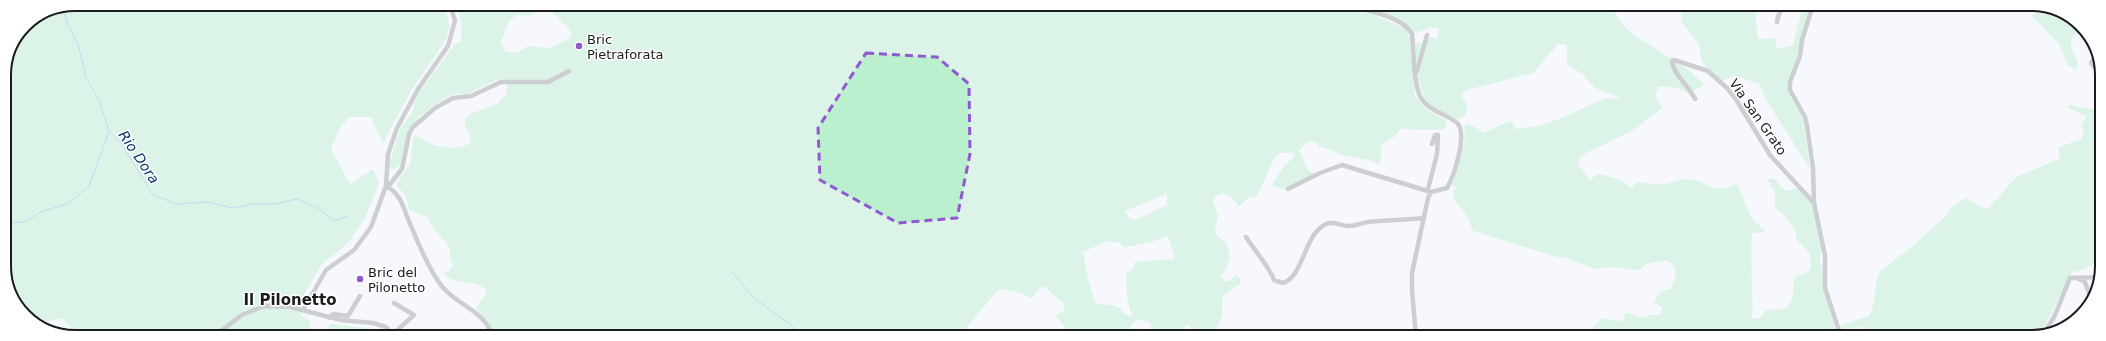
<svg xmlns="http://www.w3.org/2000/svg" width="2106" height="341" font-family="'DejaVu Sans',sans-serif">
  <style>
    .green { fill: #baf0cd; fill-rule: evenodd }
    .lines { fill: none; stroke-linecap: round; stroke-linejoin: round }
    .stream { stroke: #85b5f3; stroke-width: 1 }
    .minor { stroke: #9a9b9d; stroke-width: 4.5 }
    .marked { fill: none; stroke: #9059d2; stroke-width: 3; stroke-dasharray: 8 5; stroke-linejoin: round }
    .poi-dot { fill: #9059d2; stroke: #fff; stroke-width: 1.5 }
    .labels { text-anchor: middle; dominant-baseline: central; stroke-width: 3; stroke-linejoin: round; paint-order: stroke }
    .poi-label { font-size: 13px; fill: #1a1b1c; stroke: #fff; text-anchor: start }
    .street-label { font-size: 13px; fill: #1a1b1c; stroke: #fff }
    .water-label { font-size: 14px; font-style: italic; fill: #05376d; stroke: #fff }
    .quarter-label { font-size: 15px; font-weight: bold; fill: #1a1b1c; stroke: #fff }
    .rim { fill: none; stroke: #1a1b1c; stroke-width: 2 }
  </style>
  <rect width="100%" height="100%" fill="#f6f8fd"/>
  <!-- green -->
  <path class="green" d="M75,4H444L450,27L445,41L411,91L383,143L371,117H349L340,128L331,149L350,184L373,169L379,183L365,218L348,243L321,265L300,302V308L264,304L256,306L242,314L212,336H84L75,332L62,318L42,323L43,326L28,319L6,284L4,75L9,47L25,25L48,9Z
    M456,4H1338L1346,9L1374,15L1405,29L1410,38L1415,95L1427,110L1446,120V126L1443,130C1429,129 1415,131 1401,128L1394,137L1381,145V156L1379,164C1366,157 1355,159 1342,155C1334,152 1328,148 1319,147L1318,144L1312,141L1307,142L1299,151L1308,170L1314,174L1285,190L1272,185L1284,166L1294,157L1293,153H1280L1275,157L1257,196L1250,197L1239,206L1230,196L1224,193L1217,195L1213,201L1218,216L1215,230L1216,234L1227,244L1230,258L1225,272L1221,276L1224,281H1228L1237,275L1240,279V284L1223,296L1222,315L1215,333L1218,337H1195L1188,324C1179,333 1164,341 1152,334L1151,324L1143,320H1137L1129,328L1133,337H1065L1067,329L1055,316L1064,311V304L1045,287L1042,286L1033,297L1030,298C1025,293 1004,288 998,290L963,332L957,337L497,336L476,308C479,301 485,298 487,290C475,279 455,286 443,274L449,271L453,265C449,259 451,253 449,247C445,237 432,234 428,217L409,210L406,196L397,186V182L410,164L414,134C432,146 448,152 469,144L471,138L465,126V119L470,114L497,104L507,94V87L505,80H496L467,94H453L434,105L420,116L408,131L400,166L391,170L389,164L400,129L413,111L416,96L455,44L461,41V21ZM539,9L552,12L572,32L570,38L550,48L528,46L516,53L505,51L501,41C506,34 506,22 514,17C524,10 528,23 539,9ZM1167,194V205L1135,220L1130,219L1125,211ZM1168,236L1175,259L1135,262L1132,270L1127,272C1125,284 1127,307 1133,317C1126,317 1123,310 1117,307C1110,303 1102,306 1095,302L1088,278L1083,252L1107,241L1121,243L1123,247C1128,248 1164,239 1168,236Z
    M1359,4H1609L1623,25L1633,34L1690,71L1704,85L1689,94L1677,88L1659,86L1655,95L1662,108L1632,131L1584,154L1579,158L1578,165L1590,180L1597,174C1610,176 1621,179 1631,188L1638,182C1647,183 1657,185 1666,184C1673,182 1680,179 1687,179C1704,178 1718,199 1736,182L1749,213L1756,223L1764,229V232L1753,233C1749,239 1754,302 1752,318H1760L1766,310C1772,309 1781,310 1785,308C1794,304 1794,286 1794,278L1809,271L1811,264L1810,253L1797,240L1795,231L1785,216L1775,208V191L1771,187V183L1767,181V179H1775L1779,185L1786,191L1798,188L1812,203L1821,241L1820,264L1822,265L1823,288L1838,337H1567L1564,333L1592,329L1602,318L1620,321L1623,320L1626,313C1636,313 1640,322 1649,315H1658L1662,310V307L1653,302L1662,291L1671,289C1676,277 1680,266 1666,260L1647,264L1639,270L1609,267L1595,269L1565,258L1557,257L1473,231C1471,226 1469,219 1466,215C1460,207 1452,201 1453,190L1457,188L1452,185L1464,143L1465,124L1475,127L1483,133L1510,121L1514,124L1515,129L1539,126L1559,119L1604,99L1621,98L1595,88L1582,74L1567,64V45L1558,44L1533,73L1467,90L1461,96L1467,104L1466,114L1458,119C1416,111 1418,78 1415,43H1423L1430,37L1437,39L1439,29L1437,27L1428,28L1426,30L1413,33C1400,14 1378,14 1359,4Z
    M1685,5H1787L1755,13L1758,39L1775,38L1777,49L1793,45L1801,13L1800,5H1811C1802,33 1796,62 1788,91L1803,119L1810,169L1765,98L1760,84L1734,76L1722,81L1702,62L1699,45L1682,22L1681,13Z
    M2042,5C2049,9 2052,11 2058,15C2070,24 2078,21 2086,35L2075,34C2064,46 2078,54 2078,67L2075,70L2068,65L2059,44L2032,16L2042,9Z
    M2070,105L2090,109H2101V261L2077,272L2073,271L2043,329L2038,335L2031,337H1957L1946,335L1929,337H1843L1867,335L1866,327L1840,329L1839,326L1869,316C1877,302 1873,285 1880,271L1915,244L1947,215L1951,207L1966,198L1984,209L1989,208L2016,177L2059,159L2060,156L2058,149L2059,147L2082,139L2084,132L2081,124L2087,117L2069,108L2068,106Z
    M264,307L300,311L301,316L310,321L309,336H216L243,316Z
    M330,324L368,328L366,336H326Z"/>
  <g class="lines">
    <!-- stream -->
    <path class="stream" d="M63,6L67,23L78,44L86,78L99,100L109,131L121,143L152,194L176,204L208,202L233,208L253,204H275L297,199L318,208L334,221L348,216
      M6,223L24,222L41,212L69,203L89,186L109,132
      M732,272L754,298L791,325L801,337"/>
    <!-- minor -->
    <path class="minor" d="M1345,4C1366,12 1400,14 1412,34C1414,51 1413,84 1421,98C1429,111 1444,113 1456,122C1469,131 1454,176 1447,188L1431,192L1428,198L1412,273V290L1416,337
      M1813,5L1802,40L1800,56L1790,82V90L1805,117L1807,126L1813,168L1814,203L1825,256V288L1841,337
      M1777,22C1779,7 1785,8 1798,5
      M2098,57L2093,60L2091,63L2096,69L2101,70
      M1417,71L1427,35
      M1695,99C1689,86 1673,74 1672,61L1674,60L1708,71L1727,88L1737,101L1770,155L1814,203
      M386,186L390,184L402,169L409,134L413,127L435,108L453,98L471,96L501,82H548L569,71
      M386,186C402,194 404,211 411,226C418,243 428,266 438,281C453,305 482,307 493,336
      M1288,189L1320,173L1342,165L1431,192
      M1428,189L1437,154L1438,135H1435L1432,144
      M1246,237C1253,248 1272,271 1274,280L1283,283C1304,276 1304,234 1326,224C1333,221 1339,225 1347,226C1354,227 1361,223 1368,222C1386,220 1405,220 1424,218
      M2079,279L2085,282L2090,296
      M303,310L326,270L354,250L371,227L386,186L388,154L397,128L418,89L448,46L455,21L450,4
      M329,318L333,314L348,316L360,296
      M2045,332L2055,315L2070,278L2101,277
      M393,334L414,315L394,303
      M214,336L242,315L264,306L290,307L341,320L373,323L386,327L394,336"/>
  </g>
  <!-- marked area -->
  <path d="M0 0H2106V341H0ZM866,53L937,57L969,84L970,154L957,218L898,223L820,180L818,128Z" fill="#f6f8fd" fill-opacity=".55" fill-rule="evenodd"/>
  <path class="marked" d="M866,53L937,57L969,84L970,154L957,218L898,223L820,180L818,128Z"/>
  <!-- markers -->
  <g class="poi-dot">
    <circle cx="579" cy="46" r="4"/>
    <circle cx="360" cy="279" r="4"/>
  </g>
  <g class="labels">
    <!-- poi labels -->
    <g class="poi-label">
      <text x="587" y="39">Bric<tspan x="587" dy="15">Pietraforata</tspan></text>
      <text x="368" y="272">Bric del<tspan x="368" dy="15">Pilonetto</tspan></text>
    </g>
    <!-- street labels -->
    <g class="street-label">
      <text transform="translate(1758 117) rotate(55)">Via San Grato</text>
    </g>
    <!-- water labels -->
    <g class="water-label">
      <text transform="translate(139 157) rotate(56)">Rio Dora</text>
    </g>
    <!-- quarter labels -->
    <g class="quarter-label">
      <text x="290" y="300">Il Pilonetto</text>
    </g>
  </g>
  <!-- crop -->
  <path d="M0 0H2106V341H0ZM75 11H2031A64 64 0 0 1 2095 75V266A64 64 0 0 1 2031 330H75A64 64 0 0 1 11 266V75A64 64 0 0 1 75 11Z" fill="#fff" fill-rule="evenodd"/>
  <path class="rim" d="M75 11H2031A64 64 0 0 1 2095 75V266A64 64 0 0 1 2031 330H75A64 64 0 0 1 11 266V75A64 64 0 0 1 75 11Z"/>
</svg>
